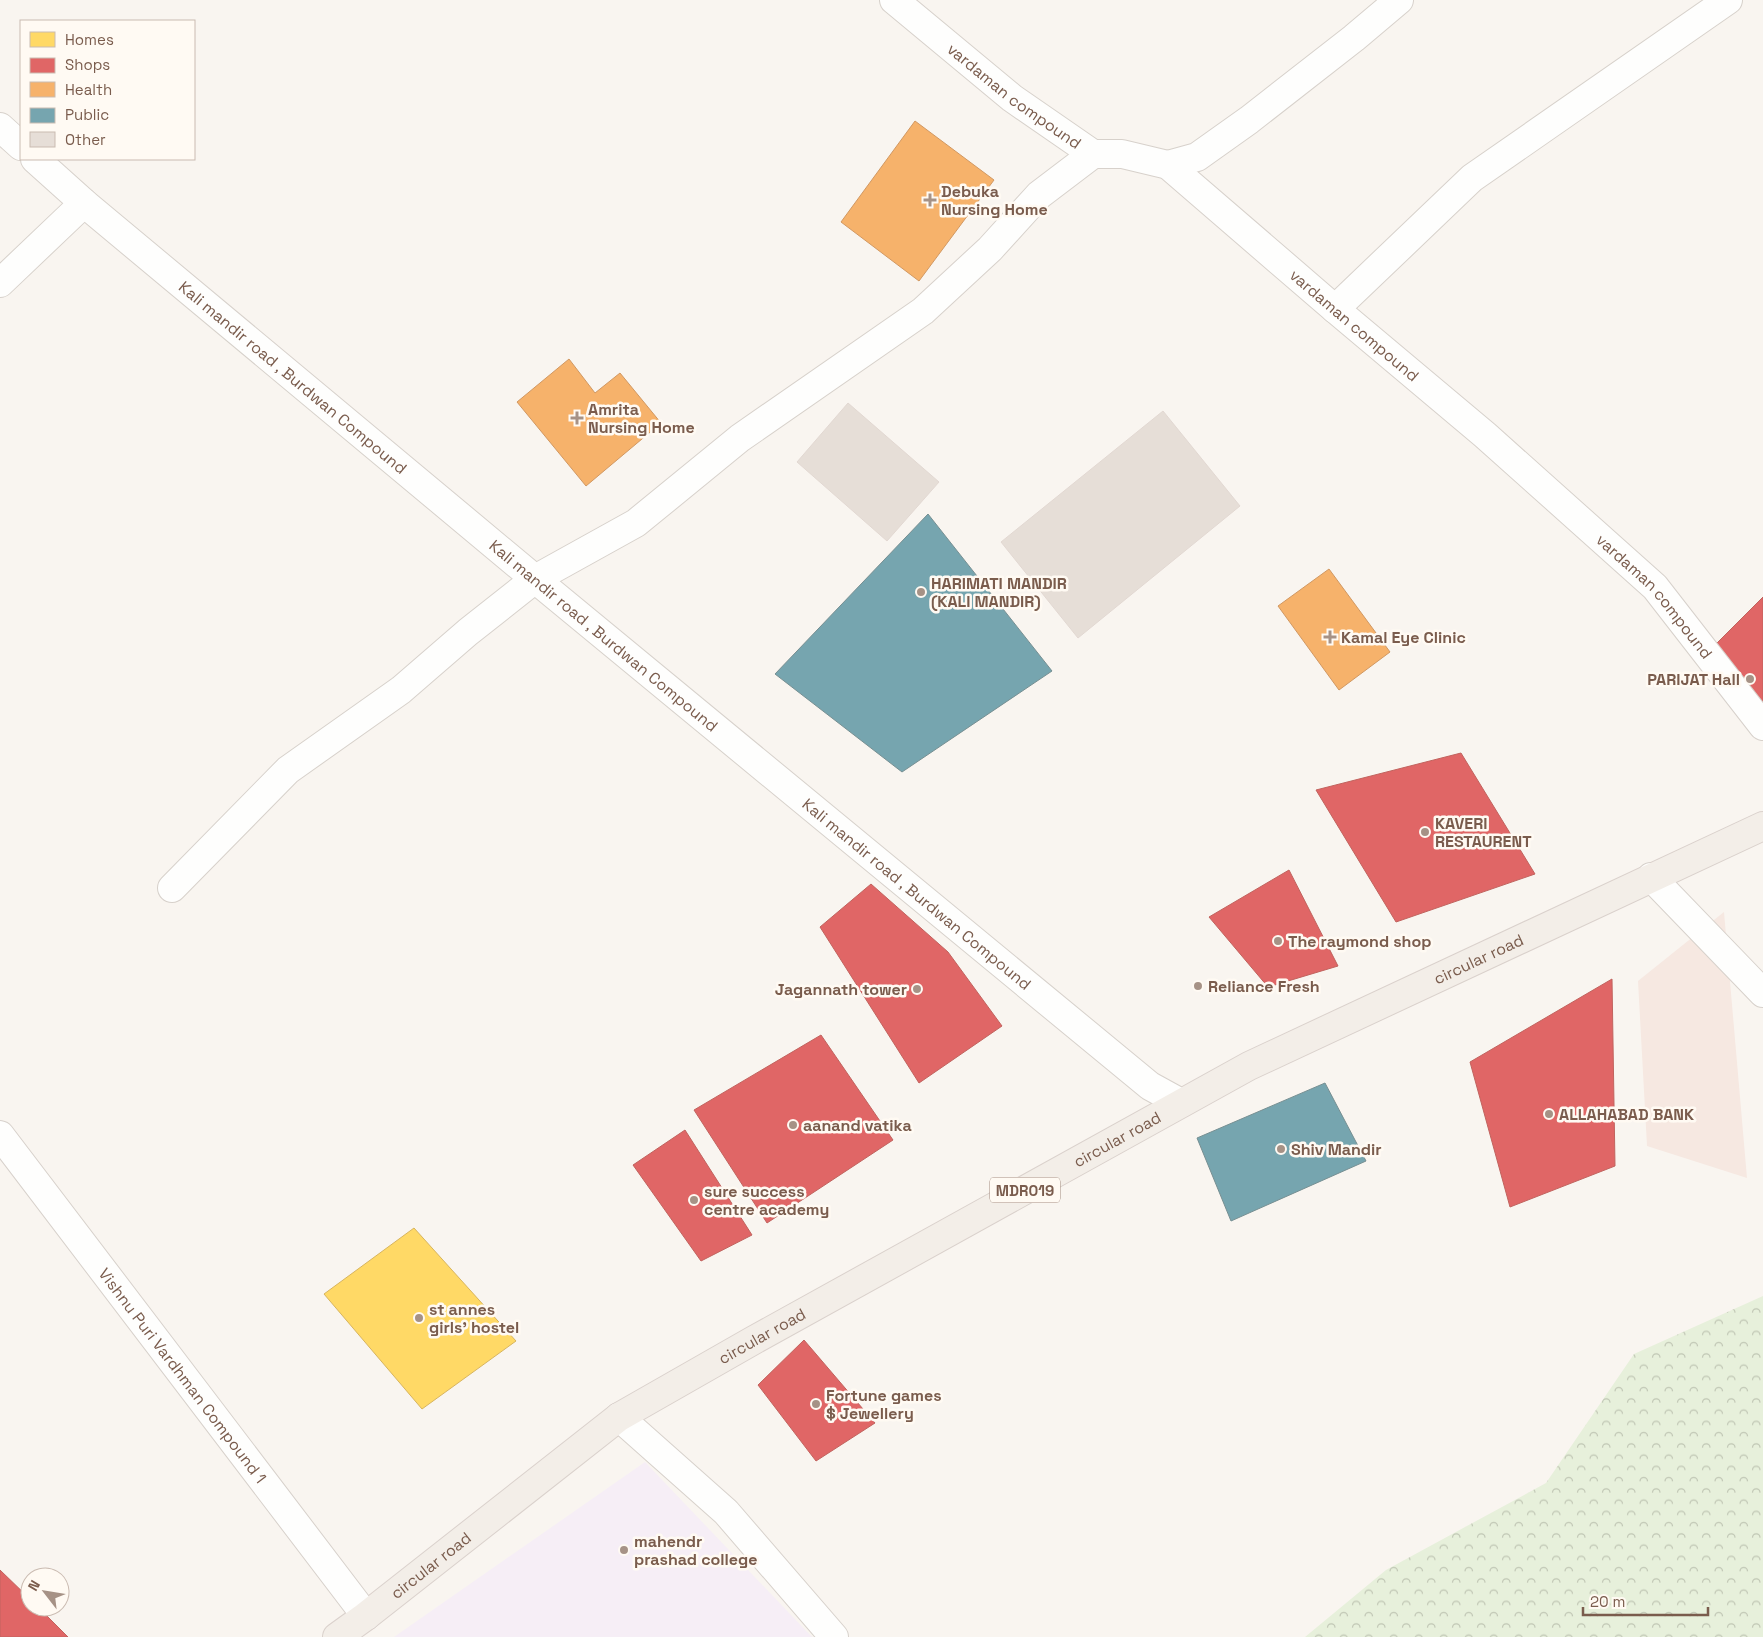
<svg xmlns="http://www.w3.org/2000/svg" width="1763" height="1637" font-family="'Space Grotesk',sans-serif">
  <style>
    .commercial { fill: #f6e8e1 }
    .education { fill: #f6eef6 }
    .forest { fill: url(#forest-crowns) }
    .homes { fill: #ffd966; stroke: #d7b45e }
    .shops { fill: #e06666; stroke: #c1635e }
    .health { fill: #f6b26b; stroke: #d19862 }
    .public { fill: #76a5af; stroke: #778f92 }
    .building { fill: #e6ded7; stroke: #e2d8d2 }
    .lines { fill: none; stroke-linecap: round; stroke-linejoin: round }
    .minor-casing { stroke: #d7d1cb; stroke-width: 30 }
    .primary-casing { stroke: #dad1cc; stroke-width: 30 }
    .minor { stroke: #fefefd; stroke-width: 28 }
    .primary { stroke: #f3eee8; stroke-width: 28 }
    .poi-dot { fill: #a69286; stroke: #fffaf3; stroke-width: 2 }
    .labels { text-anchor: middle; dominant-baseline: central; stroke-width: 5; stroke-linejoin: round; paint-order: stroke }
    .shield { fill: #fffaf3; stroke: #a28b7f; stroke-width: 1 }
    .shield-label { font-size: 15px; font-weight: bold; fill: #7a5c4d }
    .street-label { font-size: 16px; fill: #7a5c4d; stroke: #fffaf3 }
    .poi-label { font-size: 16px; font-weight: bold; fill: #7a5c4d; stroke: #fffaf3; text-anchor: start }
  </style>
  <defs>
    <pattern id="forest-crowns" width="20" height="18" patternUnits="userSpaceOnUse" patternTransform="scale(1.25)"><rect width="20" height="18" fill="#e7f0db"/><path d="M2 6a3 3 0 1 1 6 0M12 15a3 3 0 1 1 6 0" fill="none" stroke="#c0c6b4"/></pattern>
  </defs>
  <rect width="100%" height="100%" fill="#f9f5f0"/>
  <!-- commercial -->
  <path class="commercial" d="M1724,912L1747,1178L1647,1146L1638,981Z"/>
  <!-- education -->
  <path class="education" d="M645,1462L812,1637H394Z"/>
  <!-- forest -->
  <path class="forest" d="M1763,1296V1637H1305L1386,1570L1546,1483L1634,1354Z"/>
  <!-- homes -->
  <path class="homes" d="M414,1228L516,1341L422,1409L324,1294Z"/>
  <!-- shops -->
  <path class="shops" d="M1763,597V710L1711,649Z
    M1461,753L1535,874L1396,922L1316,790Z
    M1289,870L1338,966L1268,987L1209,917Z
    M871,884L948,952L1002,1026L919,1083L820,927Z
    M1612,979L1615,1166L1510,1207L1470,1062Z
    M821,1035L893,1140L767,1223L694,1110Z
    M685,1130L752,1235L701,1261L633,1165Z
    M804,1340L875,1423L816,1461L758,1385Z
    M0,1570L30,1599V1607H38L68,1637H0Z"/>
  <!-- health -->
  <path class="health" d="M915,121L994,180L919,281L841,222Z
    M569,359L595,393L620,373L661,423L586,486L517,402Z
    M1329,569L1390,652L1339,690L1278,606Z"/>
  <!-- public -->
  <path class="public" d="M928,514L1052,671L902,772L775,674Z
    M1325,1083L1366,1161L1231,1221L1197,1138Z"/>
  <!-- building -->
  <path class="building" d="M848,403L939,482L887,541L797,462Z
    M1163,411L1240,506L1078,638L1001,542Z"/>
  <g class="lines">
    <defs>
      <g id="minor">
        <path id="s1" d="M894,0L1012,98L1093,154H1122L1168,165L1335,309L1485,435L1655,587L1763,726"/>
        <path d="M0,127L21,146"/>
        <path id="s2" d="M35,159L84,203L535,579L1150,1086L1181,1103"/>
        <path d="M1168,165L1197,157L1249,120L1354,38L1399,0"/>
        <path d="M0,283L84,203"/>
        <path d="M1335,309L1472,178L1728,0"/>
        <path d="M1651,877L1763,993"/>
        <path d="M172,888L288,770L401,690L468,632L535,579L636,523L740,438L923,311L990,249L1039,195L1093,154"/>
        <path id="s3" d="M0,1135L366,1616"/>
        <path d="M619,1417L726,1512L834,1637"/>
      </g>
      <g id="primary">
        <path id="s4" d="M337,1637L366,1616L619,1417L754,1340L1249,1066L1763,826"/>
      </g>
    </defs>
    <!-- minor casing -->
    <use href="#minor" class="minor-casing"/>
    <!-- primary casing -->
    <use href="#primary" class="primary-casing"/>
    <!-- minor -->
    <use href="#minor" class="minor"/>
    <!-- primary -->
    <use href="#primary" class="primary"/>
  </g>
  <!-- markers -->
  <g class="poi-dot">
    <path d="M927.5 192.5h5v5h5v5h-5v5h-5v-5h-5v-5h5z"/>
    <path d="M574.5 410.5h5v5h5v5h-5v5h-5v-5h-5v-5h5z"/>
    <circle cx="921" cy="592" r="5"/>
    <path d="M1327.5 629.5h5v5h5v5h-5v5h-5v-5h-5v-5h5z"/>
    <circle cx="1750" cy="679" r="5"/>
    <circle cx="1425" cy="832" r="5"/>
    <circle cx="1278" cy="941" r="5"/>
    <circle cx="1198" cy="986" r="5"/>
    <circle cx="917" cy="989" r="5"/>
    <circle cx="1549" cy="1114" r="5"/>
    <circle cx="793" cy="1125" r="5"/>
    <circle cx="1281" cy="1149" r="5"/>
    <circle cx="694" cy="1200" r="5"/>
    <circle cx="419" cy="1318" r="5"/>
    <circle cx="816" cy="1404" r="5"/>
    <circle cx="624" cy="1550" r="5"/>
  </g>
  <g class="labels">
    <!-- shield labels -->
    <rect class="shield" x="990" y="1177.5" width="70" height="25" rx="4"/>
    <g class="shield-label">
      <text x="1025" y="1190">MDR019</text>
    </g>
    <!-- street labels -->
    <g class="street-label">
      <text stroke="none"><textPath href="#s1" startOffset="154">vardaman compound</textPath></text>
      <text stroke="none"><textPath href="#s1" startOffset="574">vardaman compound</textPath></text>
      <text stroke="none"><textPath href="#s2" startOffset="338">Kali mandir road , Burdwan Compound</textPath></text>
      <text stroke="none"><textPath href="#s1" startOffset="979">vardaman compound</textPath></text>
      <text stroke="none"><textPath href="#s2" startOffset="742">Kali mandir road , Burdwan Compound</textPath></text>
      <text stroke="none"><textPath href="#s2" startOffset="1148">Kali mandir road , Burdwan Compound</textPath></text>
      <text stroke="none"><textPath href="#s4" startOffset="1332">circular road</textPath></text>
      <text stroke="none"><textPath href="#s4" startOffset="928">circular road</textPath></text>
      <text stroke="none"><textPath href="#s4" startOffset="522">circular road</textPath></text>
      <text stroke="none"><textPath href="#s3" startOffset="302">Vishnu Puri Vardhman Compound 1</textPath></text>
      <text stroke="none"><textPath href="#s4" startOffset="118">circular road</textPath></text>
    </g>
    <!-- poi labels -->
    <g class="poi-label">
      <text x="941" y="191">Debuka<tspan x="941" dy="18">Nursing Home</tspan></text>
      <text x="588" y="409">Amrita<tspan x="588" dy="18">Nursing Home</tspan></text>
      <text x="931" y="583">HARIMATI MANDIR<tspan x="931" dy="18">(KALI MANDIR)</tspan></text>
      <text x="1341" y="637">Kamal Eye Clinic</text>
      <text x="1740" y="679" text-anchor="end">PARIJAT Hall</text>
      <text x="1435" y="823">KAVERI<tspan x="1435" dy="18">RESTAURENT</tspan></text>
      <text x="1288" y="941">The raymond shop</text>
      <text x="1208" y="986">Reliance Fresh</text>
      <text x="907" y="989" text-anchor="end">Jagannath tower</text>
      <text x="1559" y="1114">ALLAHABAD BANK</text>
      <text x="803" y="1125">aanand vatika</text>
      <text x="1291" y="1149">Shiv Mandir</text>
      <text x="704" y="1191">sure success<tspan x="704" dy="18">centre academy</tspan></text>
      <text x="429" y="1309">st annes<tspan x="429" dy="18">girls' hostel</tspan></text>
      <text x="826" y="1395">Fortune games<tspan x="826" dy="18">$ Jewellery</tspan></text>
      <text x="634" y="1541">mahendr<tspan x="634" dy="18">prashad college</tspan></text>
    </g>
  </g>
  <!-- legend -->
  <rect x="20" y="20" width="175" height="140" fill="#fffaf3" stroke="#cabbb1"/>
  <rect x="30" y="32" width="25" height="15" fill="#ffd966" stroke="#cabbb1"/>
  <text x="65" y="45" font-size="15" fill="#7a5c4d">Homes</text>
  <rect x="30" y="58" width="25" height="15" fill="#e06666" stroke="#cabbb1"/>
  <text x="65" y="70" font-size="15" fill="#7a5c4d">Shops</text>
  <rect x="30" y="82" width="25" height="15" fill="#f6b26b" stroke="#cabbb1"/>
  <text x="65" y="95" font-size="15" fill="#7a5c4d">Health</text>
  <rect x="30" y="108" width="25" height="15" fill="#76a5af" stroke="#cabbb1"/>
  <text x="65" y="120" font-size="15" fill="#7a5c4d">Public</text>
  <rect x="30" y="132" width="25" height="15" fill="#e6ded7" stroke="#cabbb1"/>
  <text x="65" y="145" font-size="15" fill="#7a5c4d">Other</text>
  <!-- north arrow -->
  <g transform="translate(45 1592) rotate(301)"><circle r="24" fill="#fffaf3" stroke="#cabbb1"/>
  <path d="M0-4L9 19L0 12L-9 19Z" fill="#a69286"/>
  <text y="-8" font-size="14" font-weight="bold" text-anchor="middle" fill="#7a5c4d">N</text>
  </g>
  <!-- scale -->
  <path d="M1583 1607v8h125v-8" fill="none" stroke="#7a5c4d" stroke-width="2.5"/>
  <text x="1590" y="1607" font-size="15" fill="#7a5c4d" stroke="#fffaf3" stroke-width="4" paint-order="stroke">20 m</text>
</svg>
